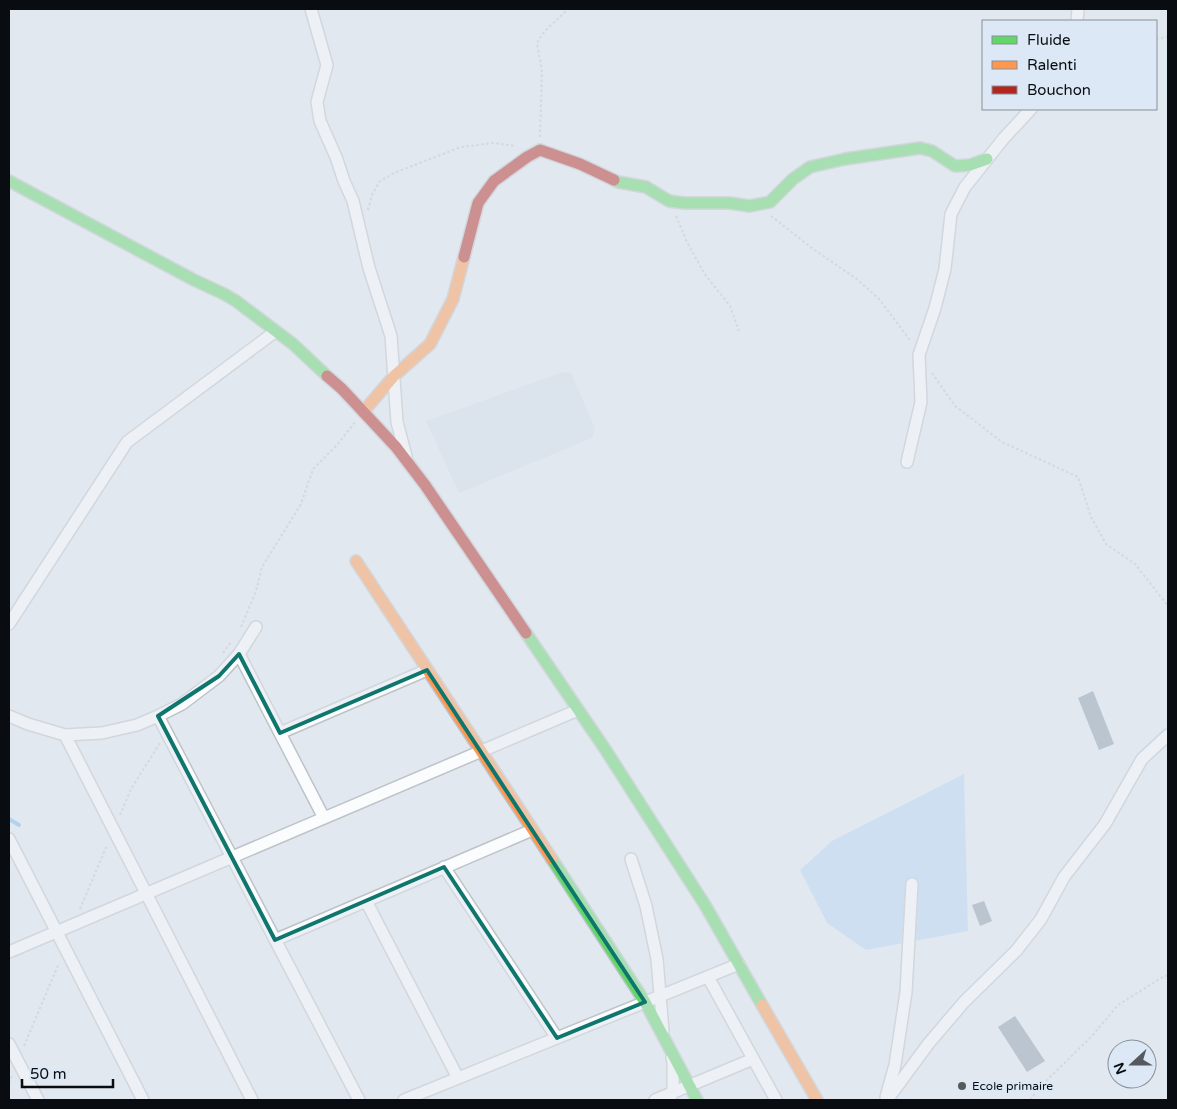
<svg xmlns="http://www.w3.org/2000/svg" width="1177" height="1109" font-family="'Varela Round',sans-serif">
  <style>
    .built { fill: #d2dfec }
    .green { fill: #b7d6f6 }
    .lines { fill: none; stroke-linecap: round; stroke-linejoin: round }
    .stream { stroke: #7fb8eb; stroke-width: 4 }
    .building { fill: #8d9ba8 }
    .street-casing { stroke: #bec3c9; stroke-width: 14 }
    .fast-casing { stroke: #bec3c9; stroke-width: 14 }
    .slow-casing { stroke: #bec3c9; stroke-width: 14 }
    .jam-casing { stroke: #bec3c9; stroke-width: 14 }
    .path { stroke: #c6c7c9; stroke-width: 2; stroke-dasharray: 2.5 2.5; stroke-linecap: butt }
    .street { stroke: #fbfcfd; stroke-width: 11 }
    .fast { stroke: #63d668; stroke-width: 11 }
    .slow { stroke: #ff974d; stroke-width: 11 }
    .jam { stroke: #b3261e; stroke-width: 11 }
    .marked { fill: none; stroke: #0f766e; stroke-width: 4; stroke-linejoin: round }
    .poi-dot { fill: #555a5f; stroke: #dce8f5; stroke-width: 2 }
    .labels { text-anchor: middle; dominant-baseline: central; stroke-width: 5; stroke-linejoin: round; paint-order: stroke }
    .poi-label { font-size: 12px; fill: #090d11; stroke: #dce8f5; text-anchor: start }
  </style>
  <rect width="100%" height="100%" fill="#e2e8ef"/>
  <!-- built -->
  <path class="built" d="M563,372L571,373L595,428L592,438L459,493L426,421Z"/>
  <!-- green -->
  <path class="green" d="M964,774L968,931L866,950L827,923L800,870L832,841Z"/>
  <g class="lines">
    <!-- stream -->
    <path class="stream" d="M9,819L19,825"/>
  </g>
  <!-- building -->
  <path class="building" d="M1093,691L1114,744L1099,750L1078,698Z
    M984,901L992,921L980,926L972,905Z
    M1015,1016L1045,1061L1027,1072L998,1027Z"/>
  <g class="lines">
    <defs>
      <path id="street" d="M311,9L327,65L317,102L320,121L336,157L344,181L353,201L369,268L391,336L397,422L406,456
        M1077,21L1078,9
        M907,462L921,402L919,355L935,308L945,269L951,214L965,187L1004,138L1031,109
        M9,624L127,442L276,331
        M239,654L324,818
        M9,716L28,724L65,735L102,733L137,725L158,716L182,704L219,676L239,654L256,627
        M158,716L359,1100
        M280,733L427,670
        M65,735L252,1100
        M9,839L143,1100
        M631,859L646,906L657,959L663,1031
        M444,867L557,1038
        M366,901L458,1078
        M275,940L532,830
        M9,952L578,710
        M708,977L776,1100
        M9,1044L38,1100
        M886,1097L895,1065L906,992L912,884
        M404,1100L739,964
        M655,1100L753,1059
        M669,1100L673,1092V1061L672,1058
        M887,1100L929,1043L964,1002L1016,951L1041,919L1064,877L1105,824L1142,759L1168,735"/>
      <path id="fast" d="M614,180L618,182L646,187L669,201L684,203H729L750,206L770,202L793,179L810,167L845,159L920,148L932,151L955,166L970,165L987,159
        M9,181L192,279L224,294L236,301L293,344L327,376
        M526,633L605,749L705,905L762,1005
        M552,859L645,1002L697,1100"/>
      <path id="slow" d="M363,412L394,376L430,344L453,299L464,257
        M356,561L552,859
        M762,1005L817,1100"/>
      <path id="jam" d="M464,257L478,203L494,181L527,157L540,150L580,164L614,180
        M327,376L342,389L396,447L425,485L526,633"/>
    </defs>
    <!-- street casing -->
    <use href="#street" class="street-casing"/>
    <!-- fast casing -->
    <use href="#fast" class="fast-casing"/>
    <!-- slow casing -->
    <use href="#slow" class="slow-casing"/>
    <!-- jam casing -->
    <use href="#jam" class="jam-casing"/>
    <!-- path -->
    <path class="path" d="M1156,39L1168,37
      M540,137L542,72L537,43L544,32L568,9
      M368,210L372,195L379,182L394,173L461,147L494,143L516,146
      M676,216L687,242L704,273L730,306L739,331
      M771,216L812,248L858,280L879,299L895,320L911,342
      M932,373L955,406L1002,442L1078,477L1091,517L1106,544L1135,564L1168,606
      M241,627L256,591L262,567L301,504L313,469L337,445L355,422
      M223,653L232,641
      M120,815L131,789L160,743
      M80,909L107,845
      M24,1046L59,963
      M9,1083L12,1076
      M1030,1100L1040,1087L1092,1036L1118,1005L1161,978L1168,975"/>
    <!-- street -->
    <use href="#street" class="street"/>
    <!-- fast -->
    <use href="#fast" class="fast"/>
    <!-- slow -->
    <use href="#slow" class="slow"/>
    <!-- jam -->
    <use href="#jam" class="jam"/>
  </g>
  <!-- marked area -->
  <path d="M0 0H1177V1109H0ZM239,654L280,733L427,670L645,1002L557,1038L444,867L275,940L158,716L219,676Z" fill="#e2e8ef" fill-opacity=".55" fill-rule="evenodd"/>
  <path class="marked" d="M239,654L280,733L427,670L645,1002L557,1038L444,867L275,940L158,716L219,676Z"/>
  <!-- markers -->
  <circle class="poi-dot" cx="962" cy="1086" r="5"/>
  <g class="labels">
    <!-- poi labels -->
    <g class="poi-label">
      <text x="972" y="1086">Ecole primaire</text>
    </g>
  </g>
  <!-- border -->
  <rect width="1177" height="1109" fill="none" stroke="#090d11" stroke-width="20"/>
  <!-- legend -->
  <rect x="982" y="20" width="175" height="90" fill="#dce8f5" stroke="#88909a"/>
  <rect x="992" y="36" width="25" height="8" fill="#63d668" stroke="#88909a"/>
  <text x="1027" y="45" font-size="15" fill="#090d11">Fluide</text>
  <rect x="992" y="61" width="25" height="8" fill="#ff974d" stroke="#88909a"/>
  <text x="1027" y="70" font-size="15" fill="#090d11">Ralenti</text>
  <rect x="992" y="86" width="25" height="8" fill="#b3261e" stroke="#88909a"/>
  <text x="1027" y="95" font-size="15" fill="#090d11">Bouchon</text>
  <!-- north arrow -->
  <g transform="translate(1132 1064) rotate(249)"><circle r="24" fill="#dce8f5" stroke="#88909a"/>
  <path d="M0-4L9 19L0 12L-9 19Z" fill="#555a5f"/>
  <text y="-8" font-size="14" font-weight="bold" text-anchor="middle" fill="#090d11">N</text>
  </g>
  <!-- scale -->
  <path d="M22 1079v8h91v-8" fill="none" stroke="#090d11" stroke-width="2.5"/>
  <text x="30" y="1079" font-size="15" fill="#090d11" stroke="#dce8f5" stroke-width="4" paint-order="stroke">50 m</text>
</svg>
